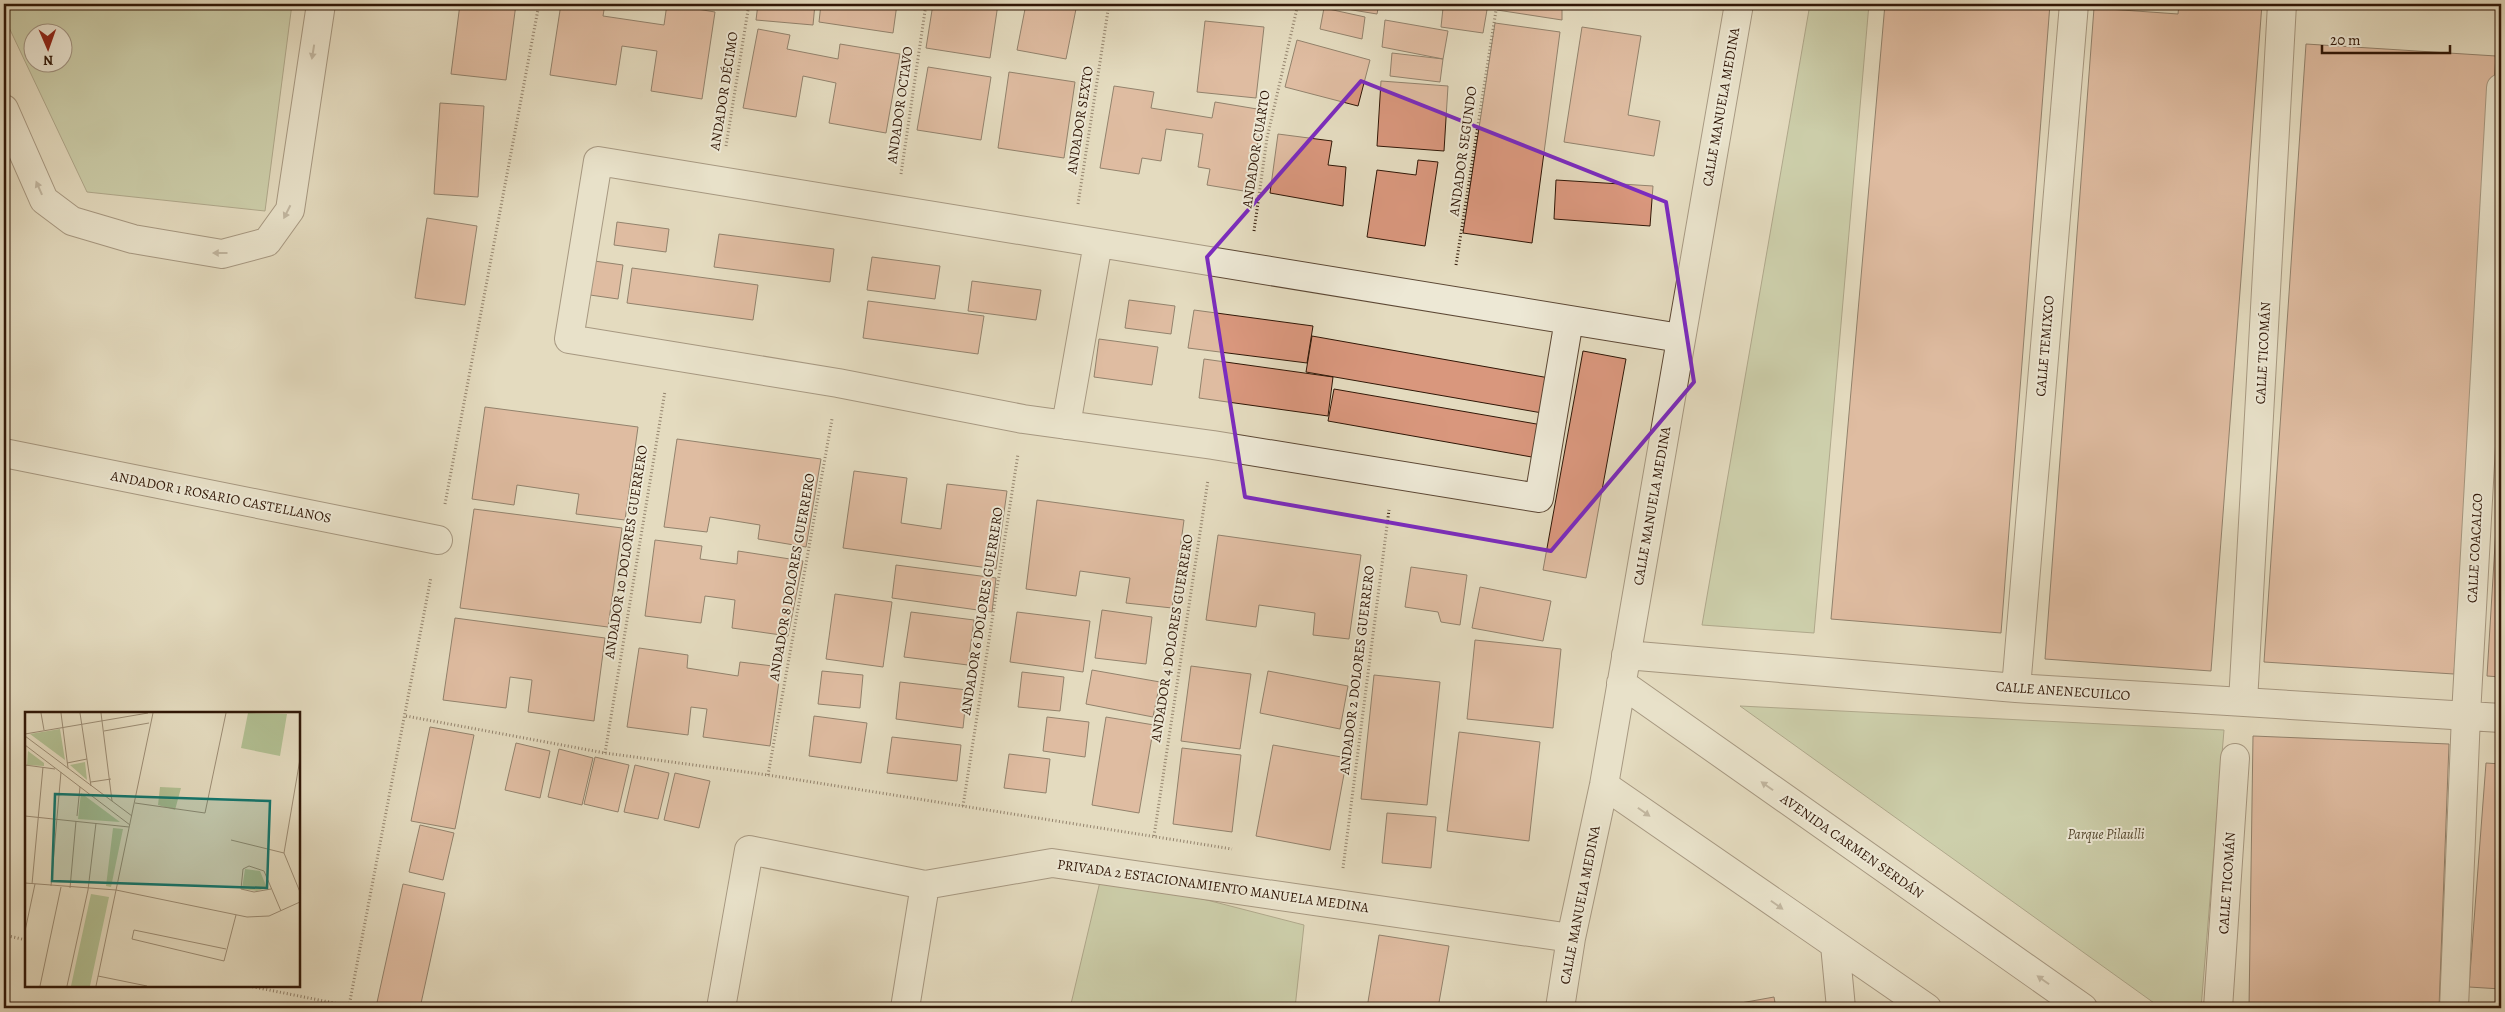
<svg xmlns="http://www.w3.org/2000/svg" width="2505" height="1012" font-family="Alegreya,serif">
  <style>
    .green { fill: #b2c093; stroke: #716c4d; fill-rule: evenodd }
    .building { fill: #d9977d; stroke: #301707 }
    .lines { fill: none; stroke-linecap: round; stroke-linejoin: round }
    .minor-casing { stroke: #5d4835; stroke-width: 30 }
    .path { stroke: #301707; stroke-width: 3; stroke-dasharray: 1 2.5; stroke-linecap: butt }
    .minor { stroke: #ede8d5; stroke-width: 28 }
    .oneway { fill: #988a78 }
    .marked { fill: none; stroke: #7b2cbf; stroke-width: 4; stroke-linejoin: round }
    .labels { text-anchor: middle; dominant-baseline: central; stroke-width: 4; stroke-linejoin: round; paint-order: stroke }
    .street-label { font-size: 14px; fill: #301707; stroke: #ede8d5 }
    .park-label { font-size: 14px; font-style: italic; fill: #574a31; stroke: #ede8d5 }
    .inset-road { fill: none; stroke: #9c8d75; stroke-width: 1 }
    .view { fill: #0f766e; fill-opacity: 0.15; stroke: #0f766e; stroke-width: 2.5 }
    .inset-edge { fill: none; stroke: #301707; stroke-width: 2.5 }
  </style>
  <rect width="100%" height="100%" fill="#e4dbbf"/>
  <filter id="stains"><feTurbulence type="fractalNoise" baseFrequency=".004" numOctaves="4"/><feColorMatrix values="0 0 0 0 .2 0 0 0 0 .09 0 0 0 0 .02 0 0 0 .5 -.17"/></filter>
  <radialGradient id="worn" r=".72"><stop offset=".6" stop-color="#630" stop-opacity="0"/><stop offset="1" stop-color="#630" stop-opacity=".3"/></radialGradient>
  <!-- green -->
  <path class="green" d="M4,4H292L265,211L87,192L4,17ZM32,32H62V62H32Z
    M1810,4H1869L1814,633L1702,625Z
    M1740,706L2224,730L2201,1008H2161Z
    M1102,873L1304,925L1295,1008H1070Z"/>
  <!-- building -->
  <path class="building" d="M460,4H516L506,80L451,74Z
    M561,4H605L603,16L664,25L667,4L715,12L702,99L651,91L657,51L622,46L616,85L550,75Z
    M758,4H815L813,25L756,20Z
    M821,4H897L893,33L819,22Z
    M933,4H998L990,58L926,48Z
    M1026,4H1077L1066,59L1017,50Z
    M1334,4H1379L1377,14L1334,7Z
    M1422,4H1488L1483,33L1441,27L1443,8Z
    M1498,4H1562V20L1497,10Z
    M1599,4H1640V9Z
    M1885,4H2050L2001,633L1831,619Z
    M2179,4H2262L2211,671L2045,659L2094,8L2178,14Z
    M1324,8L1365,17L1362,39L1320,29Z
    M1385,20L1448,31L1443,59L1382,47Z
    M1205,21L1264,27L1256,98L1197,92Z
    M1495,23L1560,32L1532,243L1463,233Z
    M1582,27L1641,36L1628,115L1660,121L1654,156L1564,142Z
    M758,29L790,35L787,49L838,59L840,44L900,54L886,133L829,123L836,83L803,76L796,117L743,108Z
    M1297,40L1370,60L1358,106L1285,87Z
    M2306,44L2496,56L2454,674L2264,662Z
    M1392,53L1443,59L1440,82L1390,76Z
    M928,67L991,77L981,140L917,130Z
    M1009,72L1075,82L1064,158L998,148Z
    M1381,81L1448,86L1444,151L1377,146Z
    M1114,86L1154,92L1151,108L1212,118L1215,102L1263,110L1250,192L1207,185L1210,169L1198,167L1203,134L1166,129L1161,161L1142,158L1139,174L1100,168Z
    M440,103L484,106L478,197L434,194Z
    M1278,134L1332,141L1328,165L1346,167L1343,206L1270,193Z
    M1418,160L1438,162L1425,246L1367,237L1377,170L1416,175Z
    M1556,180L1653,186L1650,226L1554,219Z
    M427,218L477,226L465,305L415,298Z
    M617,222L669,229L666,252L614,245Z
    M719,234L834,249L830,282L714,267Z
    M872,257L940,266L935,299L867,290Z
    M587,260L623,265L618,299L583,294Z
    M632,268L758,285L753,320L627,303Z
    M972,281L1041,290L1036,320L968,311Z
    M1129,300L1175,306L1171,334L1125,328Z
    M868,301L984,316L978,354L863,338Z
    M1194,310L1313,326L1307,363L1188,348Z
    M1312,336L1555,379L1548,414L1306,372Z
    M1099,339L1158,347L1152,385L1094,377Z
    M1583,351L1626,359L1586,578L1543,570Z
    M1204,359L1333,377L1328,416L1199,398Z
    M1334,389L1548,426L1543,459L1328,421Z
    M485,407L638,427L625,520L576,514L579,494L517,485L514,505L472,499Z
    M677,439L821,459L806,547L758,539L760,525L710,517L707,532L664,527Z
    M2501,446V677L2487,676Z
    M854,471L907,478L901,523L941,529L947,484L1007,491L996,569L843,548Z
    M1037,500L1184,520L1172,608L1126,603L1130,578L1080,571L1076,596L1026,589Z
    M474,509L622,528L608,627L460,608Z
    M1218,535L1361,555L1349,639L1313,635L1315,613L1259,605L1256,627L1206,620Z
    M655,540L702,546L700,559L737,564L738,551L803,561L788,636L732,628L735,600L705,596L701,623L645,616Z
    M896,565L996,578L992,612L892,598Z
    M1411,567L1467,575L1460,625L1441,622L1438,612L1405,607Z
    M1480,587L1551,601L1543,641L1472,628Z
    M835,594L892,602L883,667L826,659Z
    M1102,610L1152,617L1146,664L1095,658Z
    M911,612L974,620L968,665L904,657Z
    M1017,612L1090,621L1083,672L1010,662Z
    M455,618L605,638L594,721L528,712L532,680L510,677L506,708L443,700Z
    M1475,640L1561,649L1553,728L1467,719Z
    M639,648L688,655L687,668L738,676L740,662L781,667L770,746L703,737L707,709L691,707L688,735L627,727Z
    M1191,666L1251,674L1240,749L1181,741Z
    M1092,670L1160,682L1153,717L1086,704Z
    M822,671L863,675L860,708L818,704Z
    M1268,671L1348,686L1340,729L1260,713Z
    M1022,672L1064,677L1060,711L1018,707Z
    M1374,675L1440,682L1427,805L1361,799Z
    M900,682L967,690L963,728L896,719Z
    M814,716L867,723L861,763L809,756Z
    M1047,717L1089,722L1085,757L1043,751Z
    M1106,717L1154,725L1139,813L1092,805Z
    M430,727L474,735L455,829L411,821Z
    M1459,732L1540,742L1529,841L1447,831Z
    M2253,736L2449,744L2439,1008H2249Z
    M892,737L961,745L957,781L887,773Z
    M516,743L550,751L540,798L505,790Z
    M1273,745L1347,758L1330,850L1256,836Z
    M1182,748L1241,755L1232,832L1173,824Z
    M559,749L593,758L582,805L548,797Z
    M1009,754L1050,759L1046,793L1004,788Z
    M595,757L629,765L618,812L584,804Z
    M2486,763L2501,764V989L2469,987Z
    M635,765L669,773L658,819L624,812Z
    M675,773L710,781L699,828L664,820Z
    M1387,813L1436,817L1431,868L1382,863Z
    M420,825L454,833L443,880L409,872Z
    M403,884L445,893L420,1008H383L376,1007Z
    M1379,935L1449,946L1438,1008H1367Z
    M1774,997L1776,1008H1713Z"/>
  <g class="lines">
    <defs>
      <path id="minor" d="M4,109L44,200L72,221L133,239L222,254L267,242L290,210L321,4
        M1569,320L1539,498L1213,445L1023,419L838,383L569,339L598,161L1680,338
        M1066,425L1098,243
        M4,453L438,540
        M1626,655L2016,688L2501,718
        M1621,683L2083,1008
        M2016,688L2074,4
        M2243,702L2282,4
        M1604,785L1927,1008
        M1835,945L1841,1008
        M721,1008L749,850L925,885L1052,863L1571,938
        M905,1008L925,885
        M1560,1008L1571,938L1604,785L1739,4
        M2218,1008L2235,758
        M2454,1008L2466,715L2501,88"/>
    </defs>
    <!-- minor casing -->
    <use href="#minor" class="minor-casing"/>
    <!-- path -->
    <path class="path" d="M726,146L749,4
      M901,174L926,4
      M1078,204L1109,4
      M1254,231L1267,138L1298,4
      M1456,265L1497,4
      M445,504L539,4
      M406,716L605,753L768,775L1232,849
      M605,753L665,391
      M768,775L832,419
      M963,806L1018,454
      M1154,836L1208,480
      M1343,868L1389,510
      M4,935L26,940
      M249,986L349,1006L431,577"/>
    <!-- minor -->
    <use href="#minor" class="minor"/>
  </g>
  <!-- one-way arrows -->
  <defs><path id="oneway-solid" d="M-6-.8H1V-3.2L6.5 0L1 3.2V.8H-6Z" transform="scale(1.25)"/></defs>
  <g class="oneway">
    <use href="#oneway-solid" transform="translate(313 52) rotate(99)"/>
    <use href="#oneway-solid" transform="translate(39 188) rotate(-114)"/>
    <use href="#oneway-solid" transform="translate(287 212) rotate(117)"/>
    <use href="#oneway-solid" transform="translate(220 253) rotate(-180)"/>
    <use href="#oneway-solid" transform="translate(1767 786) rotate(-145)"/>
    <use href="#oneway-solid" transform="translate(1644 812) rotate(35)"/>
    <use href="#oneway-solid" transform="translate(1777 905) rotate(35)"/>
    <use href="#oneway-solid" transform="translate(2043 980) rotate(-145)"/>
  </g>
  <!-- marked area -->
  <path d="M0 0H2505V1012H0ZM1361,81L1666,202L1694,382L1551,551L1245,497L1207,257Z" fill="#e4dbbf" fill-opacity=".55" fill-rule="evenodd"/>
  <path class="marked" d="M1361,81L1666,202L1694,382L1551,551L1245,497L1207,257Z"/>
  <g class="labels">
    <!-- street labels -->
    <g class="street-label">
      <text transform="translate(724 91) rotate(-81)">ANDADOR DÉCIMO</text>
      <text transform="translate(900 105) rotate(-82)">ANDADOR OCTAVO</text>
      <text transform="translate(1721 107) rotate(-80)">CALLE MANUELA MEDINA</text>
      <text transform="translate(1080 120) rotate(-81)">ANDADOR SEXTO</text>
      <text transform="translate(1256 149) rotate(-81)">ANDADOR CUARTO</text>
      <text transform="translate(1463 151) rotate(-82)">ANDADOR SEGUNDO</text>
      <text transform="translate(2045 346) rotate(-85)">CALLE TEMIXCO</text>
      <text transform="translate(2263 353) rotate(-87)">CALLE TICOMÁN</text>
      <text transform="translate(221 497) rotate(11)">ANDADOR 1 ROSARIO CASTELLANOS</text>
      <text transform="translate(1652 506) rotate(-80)">CALLE MANUELA MEDINA</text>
      <text transform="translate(2475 548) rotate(-87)">CALLE COACALCO</text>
      <text transform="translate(626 552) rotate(-81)">ANDADOR 10 DOLORES GUERRERO</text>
      <text transform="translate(792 577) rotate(-80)">ANDADOR 8 DOLORES GUERRERO</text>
      <text transform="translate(982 611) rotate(-81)">ANDADOR 6 DOLORES GUERRERO</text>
      <text transform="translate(1172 638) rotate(-81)">ANDADOR 4 DOLORES GUERRERO</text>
      <text transform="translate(1357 670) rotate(-83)">ANDADOR 2 DOLORES GUERRERO</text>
      <text transform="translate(2063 691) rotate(4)">CALLE ANENECUILCO</text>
      <text transform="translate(1852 846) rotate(35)">AVENIDA CARMEN SERDÁN</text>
      <text transform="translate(2227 883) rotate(-86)">CALLE TICOMÁN</text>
      <text transform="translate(1213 886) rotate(8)">PRIVADA 2 ESTACIONAMIENTO MANUELA MEDINA</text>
      <text transform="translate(1580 905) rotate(-79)">CALLE MANUELA MEDINA</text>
    </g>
    <!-- park labels -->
    <g class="park-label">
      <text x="2106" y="834">Parque Pilaulli</text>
    </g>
  </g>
  <!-- overview -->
  <g transform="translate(25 712)">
    <rect width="275" height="275" fill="#e4dbbf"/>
    <path d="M223,1L262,2L255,44L216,36ZM35,17L40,48L5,22ZM3,39L19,51V54L2,53ZM60,50L62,68L45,53ZM135,75L156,76L150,98L133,93ZM56,81L95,110L53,107ZM88,116L98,117L86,175L81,174ZM220,157L235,159L242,176L232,179L217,177ZM66,182L84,185L65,274H46Z" fill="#b2c093"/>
    <path class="inset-road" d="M16,1L19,18M36,1L43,56M55,1L66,74M76,1L87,89M79,19L124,11M0,22L123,1M0,24L107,104M0,33L105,113M275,47L259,141L275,180M42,51L62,47M0,53L30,57M66,70L86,67M110,91L180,101L201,1M0,104L104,115M52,104L55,75M206,128L259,141M0,171L91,178L222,205L244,204L275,190M7,172L18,55M26,174L36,60M45,176L51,109M246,177L229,180L216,177L218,157L224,154L239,159L256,199M0,219L10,172M201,237L109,218L107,227L199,249L211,203M73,264L122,274M15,274L36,175M42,274L63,178L71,111M71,274L128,1"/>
    <path class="view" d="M30,82L245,89L242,176L27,169Z"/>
    <rect width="275" height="275" class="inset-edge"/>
  </g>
  <!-- margin -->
  <rect width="2505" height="1012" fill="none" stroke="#e4dbbf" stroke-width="20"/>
  <rect x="5" y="5" width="2495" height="1002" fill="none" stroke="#301707" stroke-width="2.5"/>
  <rect x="10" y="10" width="2485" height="992" fill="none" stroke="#301707"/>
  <!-- north arrow -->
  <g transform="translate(48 48) rotate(178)"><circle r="24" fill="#ede8d5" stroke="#a19483"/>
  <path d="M0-4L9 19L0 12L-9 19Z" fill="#8f2418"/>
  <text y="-8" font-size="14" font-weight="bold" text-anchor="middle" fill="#301707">N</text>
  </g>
  <!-- scale -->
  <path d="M2322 45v8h128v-8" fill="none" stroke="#301707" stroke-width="2.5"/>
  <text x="2330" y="45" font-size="15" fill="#301707" stroke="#ede8d5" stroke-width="4" paint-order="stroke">20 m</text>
  <rect width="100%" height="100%" filter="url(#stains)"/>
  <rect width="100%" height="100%" fill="url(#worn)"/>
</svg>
